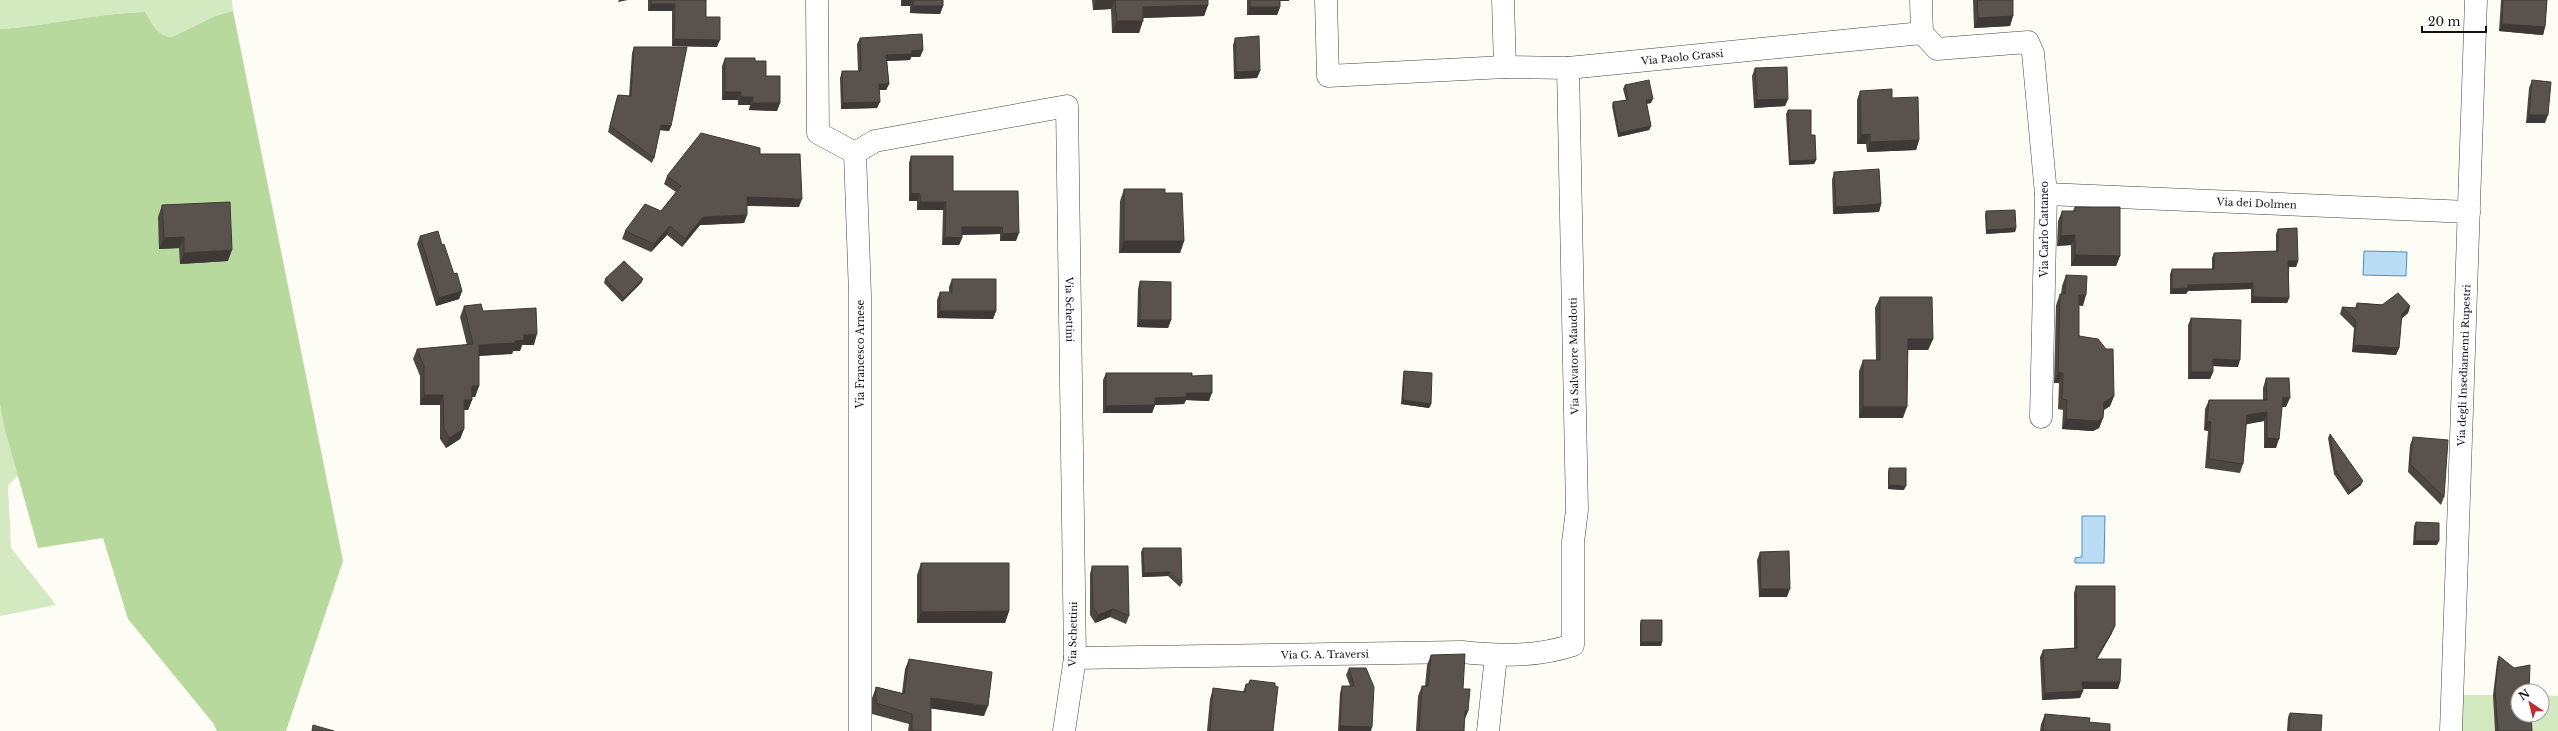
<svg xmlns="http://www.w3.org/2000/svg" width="2558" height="731" font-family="'Libre Baskerville',serif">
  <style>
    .green { fill: #d3e9bf }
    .forest { fill: #b7d99e }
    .water { fill: #bbddf4; stroke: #4590c8 }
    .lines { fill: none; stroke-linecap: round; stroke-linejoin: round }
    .minor-casing { stroke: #444; stroke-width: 23 }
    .minor { stroke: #fff; stroke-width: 22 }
    .wall { fill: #4d4742 }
    .shaded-wall { fill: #3e3936 }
    .building { fill: #59524d; stroke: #3e3936 }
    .labels { text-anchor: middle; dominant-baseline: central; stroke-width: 4; stroke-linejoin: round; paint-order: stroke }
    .street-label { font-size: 10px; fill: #111; stroke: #fff }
  </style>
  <rect width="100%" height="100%" fill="#fefdf5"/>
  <!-- green -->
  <path class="green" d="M0,0H232L233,11L215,16L172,37C158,37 152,23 145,12C96,13 49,26 0,29Z
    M0,405L18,475L8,486L11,548L56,605L0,616Z
    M2463,695H2518V715H2542V695L2558,696V731H2460Z"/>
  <!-- forest -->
  <path class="forest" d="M233,11L343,561L286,731H217L213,723L128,619L103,538L38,548L4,426L0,405V29C49,26 96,13 145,12C152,23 158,37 172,37L215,16Z"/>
  <!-- water -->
  <path class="water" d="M2364,251L2407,252L2406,276L2363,275Z
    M2082,516H2105L2104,563H2075V558L2082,557Z"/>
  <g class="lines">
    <defs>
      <g id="minor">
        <path d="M817,0L818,133L855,153L860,295V731"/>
        <path id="s1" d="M1326,0L1328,76L1505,67L1568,68L1922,33L1937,49L2028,42L2033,53L2046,194L2041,417"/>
        <path d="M1503,0L1505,67"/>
        <path d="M1921,0L1922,33"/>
        <path id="s2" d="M855,153L875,141L1067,106L1075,658L1064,731"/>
        <path id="s3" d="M2046,194L2469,212"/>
        <path id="s4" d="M1075,658L1462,652C1500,656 1537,657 1573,645V542L1577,510L1568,68"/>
        <path d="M1488,731L1496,656"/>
        <path id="s5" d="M2451,731L2476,0"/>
      </g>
    </defs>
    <!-- minor casing -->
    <use href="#minor" class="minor-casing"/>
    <!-- minor -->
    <use href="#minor" class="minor"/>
  </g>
  <!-- wall -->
  <path class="wall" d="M648,0H706V17L717,47L672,46V11H648Z
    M901,0H943V6L940,14L910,13V6H901Z
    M1092,0H1208V5L1204,16L1143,18L1139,33H1112L1111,9L1093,10Z
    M1247,0H1289V1H1280V7L1277,15H1247Z
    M1973,0H2013V16L2010,26L1974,28Z
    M2501,0H2547L2545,27L2543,35L2499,31Z
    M860,38L923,50L920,57H911L910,60L887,61L889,84L886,90H879L877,108L841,109L840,78L842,71H858L857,44Z
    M1235,38L1260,71L1257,78L1234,79L1233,45Z
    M634,47L671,126L669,131L660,130L654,158L652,163L608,132L616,100L618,95L629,96L632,53Z
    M725,58L755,61L766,76L780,103L777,111L749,110L750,105H738V100H722V66Z
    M1755,68L1788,99L1785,106L1754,108L1752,76Z
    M2532,80L2545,123H2526L2529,88Z
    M1625,85L1651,103L1646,104L1651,126L1649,130L1618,137L1612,106L1613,102L1626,100L1623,89Z
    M1860,91L1892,98L1919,140L1916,150L1867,152L1866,144H1857V100Z
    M1788,110L1811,135L1816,160L1814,164L1789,165L1786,114Z
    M760,154L799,207L747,206V215L744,223L700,225L682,247L667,235L651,252L622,239L625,231L661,211L676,192L664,184L667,176Z
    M911,156L953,191H1018L1016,241H1000V234L962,235V238L959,245H942L943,210H917V201H909V163Z
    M1834,172L1881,204L1879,212L1833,214L1832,180Z
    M1124,189L1184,241L1180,253H1119L1120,201Z
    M162,205L228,261L180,264L179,248L159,249L158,217Z
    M2075,207L2120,256L2116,266H2071V245L2057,246L2058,221L2062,211H2073Z
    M1986,211L2016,228L2015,232L1986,234L1985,215Z
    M2278,229L2298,261L2296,267H2289V298L2287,303H2251V289L2188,291L2186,294H2170V274L2172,269H2212V258L2214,253L2276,251V234Z
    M420,236L442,245L454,274L462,291L459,299L436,306L417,244Z
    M2066,275L2083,306L2079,305V336L2114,396L2110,406L2104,410L2103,418L2099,428L2093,431L2062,429L2063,410L2058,409L2059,383H2054L2056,305L2060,294H2061L2062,286Z
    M605,279H643L641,283L622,302L604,283Z
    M952,279L996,311L993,319L937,318V300L940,292H949V287Z
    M1140,281L1171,320L1168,328L1137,327L1138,289Z
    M1880,297L1933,339L1928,350H1908L1903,418H1859V371L1863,360H1876L1875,308Z
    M2357,303L2410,306L2408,313L2401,319L2399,348L2396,355L2352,352L2354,328L2340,314L2342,307L2355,308Z
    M464,306L483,311L534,345H522L520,351H513L512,354L479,356V386L475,397H472V400L468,410H464V429L460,439L446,448L440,439V405H420V376L413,359L417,349L467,345L460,317Z
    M2191,318L2238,367L2213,366V372L2210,379H2188V325Z
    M1404,371L1431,404L1429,408L1401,404L1403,375Z
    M1106,373L1192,376L1209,401L1186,400L1184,404L1155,405L1152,413H1103V380Z
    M2266,378L2286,407H2282L2276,448H2264V421L2246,424L2243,464L2240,473L2205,468L2208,431L2204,430L2205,409L2209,400H2263V388Z
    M2330,434L2361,485L2348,495L2334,474L2328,438Z
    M2413,437L2444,497L2441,505L2408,472L2410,445Z
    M1889,468L1904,490L1888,489V472Z
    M2416,522L2437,545H2413L2414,526Z
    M1143,548L1182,583L1180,587L1168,576L1142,577L1141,552Z
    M1760,552L1787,597H1759L1757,560Z
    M921,563L1009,611L1005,623H917V575Z
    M1092,566L1129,616L1126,624L1110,617L1095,623L1090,615V574Z
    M2076,586L2112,633L2097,659L2120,682L2118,689H2083L2080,698L2042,700L2040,657L2043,650L2074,648V593Z
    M1641,620L1662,642L1661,646H1640V624Z
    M1431,655L1463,689L1468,711L1464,721V731H1416L1418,696L1422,686H1425L1427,665Z
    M2499,656L2518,691L2532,731H2495L2493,695L2497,662Z
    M909,659L984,716L931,708V731H908L909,724L872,714V698L876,687L902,693L905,669Z
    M1349,668L1371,731H1338L1340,693L1342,686H1350L1346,675Z
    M1250,680L1273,731H1207L1210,699L1213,688L1243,692L1246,684H1248Z
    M2290,713L2321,731H2287L2288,717Z
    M2045,714L2089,722L2110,731H2040L2041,724Z"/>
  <!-- shaded-wall -->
  <path class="shaded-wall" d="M619,0H628L618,2Z
    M903,0H912L910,6H901Z
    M1096,0H1115L1111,9L1093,10Z
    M1277,0H1289V1H1277Z
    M651,4H675L672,11H648Z
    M1208,5L1204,16L1138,18L1143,7Z
    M913,6H943L940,14L910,13Z
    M1250,7H1280L1277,15H1247Z
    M2013,16L2010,26L1974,28L1978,18Z
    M1117,21H1143L1139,33H1112Z
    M2502,24L2545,27L2543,35L2499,31Z
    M674,39L720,40L717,47L672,46Z
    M923,50L920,57H911L910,60L884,61L886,55L912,51Z
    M1260,71L1257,78L1234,79L1236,72Z
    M879,84H889L886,90H877Z
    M725,92H741L738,100H722Z
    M741,97H753L750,105H738Z
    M1653,99L1651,103L1644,104L1646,100Z
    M1788,99L1785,106L1754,108L1757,100Z
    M880,102L877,108L841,109L843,103Z
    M752,103H780L777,111L749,110Z
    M2529,115H2548L2545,123H2526Z
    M661,125L671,126L669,131L659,130Z
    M1651,126L1649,130L1618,137L1619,133Z
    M1870,134L1866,144H1857L1861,135Z
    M1919,140L1916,150L1867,152L1870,142Z
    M1816,160L1814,164L1789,165L1790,161Z
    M911,193L920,194L917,201H909Z
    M747,197L802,199L799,207L744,205Z
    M920,202H946L943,210H917Z
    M1881,204L1879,212L1833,214L1836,207Z
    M747,215L744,223L700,225L682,247L685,239L703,217Z
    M670,226L667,235L651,252L654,244Z
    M962,227H1002L1000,234L960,235Z
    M2016,228L2015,232L1986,234L1987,230Z
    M1019,233L1016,241H1000L1003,234Z
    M2075,235L2071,245L2057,246L2061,236Z
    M184,237L179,248L159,249L164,238Z
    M945,237L962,238L959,245H942Z
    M1124,241H1184L1180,253H1119Z
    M232,250L228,261L180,264L184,253Z
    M2075,255L2120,256L2116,266H2071Z
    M2288,261H2298L2296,267H2286Z
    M643,279L641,283L622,302L624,298Z
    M2253,283L2251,289L2188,291L2186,294H2170L2172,289L2188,285Z
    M462,291L459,299L436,306L439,298Z
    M2079,295H2086L2083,306L2076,305Z
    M2253,297L2289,298L2287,303H2251Z
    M2410,306L2408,313L2399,321L2402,314Z
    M940,311H996L993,319L937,318Z
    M1140,320H1171L1168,328L1137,327Z
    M537,334L534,345H522L520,351H513L512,354L475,356L479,345L515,341L524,335Z
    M1908,339H1933L1928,350H1904Z
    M2354,345L2399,348L2396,355L2352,352Z
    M2213,359L2240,360L2238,367L2210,366Z
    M2058,372L2063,373L2059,383H2054Z
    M2191,372H2213L2210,379H2188Z
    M472,386H479L475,397H468Z
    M1186,393H1212L1209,401L1186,400L1184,404L1155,405L1152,413H1103L1106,406Z
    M424,395H443L440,405H420Z
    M2114,396L2110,406L2101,412L2104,402Z
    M2283,397L2290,398L2286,407H2279Z
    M464,400H472L468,410H460Z
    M1403,400L1431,404L1429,408L1401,404Z
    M1863,407H1907L1903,418H1859Z
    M2267,412L2264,421L2243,425L2247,415Z
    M2103,418L2099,428L2093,431L2062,429L2066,419Z
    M2207,421L2211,422L2208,431L2204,430Z
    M464,429L460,439L446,448L449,438Z
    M2267,438L2279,439L2276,448H2264Z
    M2363,481L2361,485L2348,495L2350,491Z
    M1889,485L1906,486L1904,490L1888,489Z
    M2415,541H2439L2437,545H2413Z
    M1170,572L1168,576L1142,577L1144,573Z
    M1761,589H1790L1787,597H1759Z
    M1113,609L1110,617L1095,623L1098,615Z
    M1009,611L1005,623H917L921,612Z
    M2115,626L2112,633L2093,666L2096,659Z
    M1641,642H1662L1661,646H1640Z
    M2082,682H2120L2118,689H2080Z
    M2083,691L2080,698L2042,700L2045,693Z
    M931,698L988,706L984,716L927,708Z
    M1465,711H1468L1464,721Z
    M1340,726L1372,727L1371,731H1339Z"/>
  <!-- building -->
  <path class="building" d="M651,0H706V17H720V40L674,39L675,4H651Z
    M913,0H943V6H913Z
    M1115,0H1208V5L1143,7V21H1117Z
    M1250,0H1280V7H1250Z
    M1977,0H2013V16L1978,18Z
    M2503,0H2547L2545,27L2502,24Z
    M922,34L923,50L912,51V54L886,55L889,84H879L880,102L843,103L842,71H861L860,38Z
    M1259,36L1260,71L1236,72L1235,38Z
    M634,47H687L671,126L661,125L654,158L610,126L618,95L631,96Z
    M725,58H755V61H766V76H780V103H752L753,97H741V92H725Z
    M1787,67L1788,99L1757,100L1755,68Z
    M1649,80L1653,99L1646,100L1651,126L1619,133L1613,102L1628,100L1625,85Z
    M2532,80L2551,82L2548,115H2529Z
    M1892,89V98L1918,97L1919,140L1870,142V134L1861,135L1860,91Z
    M1788,110H1811V135H1815L1816,160L1790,161Z
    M701,133L760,148V154H800L802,199L747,197V215L703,217L685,239L670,226L654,244L625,231L645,204L661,211L681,186L667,176Z
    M911,156H953V191H1018L1019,233L1003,234L1002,227H962V238L945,237L946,202H920V194L911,193Z
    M1879,169L1881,204L1836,207L1834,172Z
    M1124,189H1165V193H1182L1184,241H1124Z
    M230,202L232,250L184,253V237L164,238L162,205Z
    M2075,207H2120V256L2075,255V235L2061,236L2062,211H2075Z
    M2015,210L2016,228L1987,230L1986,211Z
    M2297,228L2298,261H2288L2289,298L2253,297V283L2188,285V288L2172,289V269H2214V253L2278,251V229Z
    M438,231L442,245L444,244L454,274L457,273L462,291L439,298L420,236Z
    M624,261L643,279L624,298L605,279Z
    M2066,275L2087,276L2086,295H2079V336L2098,339L2106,349H2113L2114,396L2104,402L2103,418L2097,421L2066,419L2067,400L2062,399L2063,373L2058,372L2060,294H2065Z
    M952,279H996V311H940V292H952Z
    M1140,281L1171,282V320H1140Z
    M2398,293L2410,306L2402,314L2399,348L2354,345L2356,321L2342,307L2357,308V303L2382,305Z
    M1880,297H1932L1933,339H1908L1907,407H1863V360H1880Z
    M481,304L483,311L536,308L537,334L524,335V340L515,341V343L479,345V386H472V400H464V429L449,438L444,428L443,395H424V366L417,349L473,344L464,306Z
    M2191,318L2241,320L2240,360L2213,359V372H2191Z
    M1404,371L1432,373L1431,404L1403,400Z
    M1106,373H1192V376L1212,375V393H1186L1187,397L1155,398V405L1106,406Z
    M2266,378H2289L2290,398L2283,397L2279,439L2267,438V412L2247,415L2243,464L2209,459L2211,422L2207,421L2209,400H2267Z
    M2330,434L2363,481L2350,491L2335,470Z
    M2413,437L2448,440L2444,497L2410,464Z
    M1889,468H1906V486L1889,485Z
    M2416,522L2439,523V541H2415Z
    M1143,548H1181L1182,583L1170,572L1144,573Z
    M1789,551L1790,589H1761L1760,552Z
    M921,563H1009V611L921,612Z
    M1092,566H1128L1129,616L1113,609L1098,615L1093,607Z
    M2076,586H2115V626L2096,659H2121L2120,682H2082L2083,691L2045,693L2043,650L2077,648Z
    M1641,620H1662V642H1641Z
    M1465,654L1463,689H1470L1468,711H1465L1464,731H1419L1422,686H1428L1431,655Z
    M2499,656L2514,668L2530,665L2529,691H2518V715H2531L2532,731H2498L2495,689Z
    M909,659L992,672L988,706L931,698V731H912V714L876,703V687L904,694Z
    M1349,668H1366L1374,687L1372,727L1340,726L1342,686H1354Z
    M1250,680L1275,683V686L1278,687L1273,731H1210L1213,688L1245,692L1246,684H1249Z
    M2290,713L2322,715L2321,731H2289Z
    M2045,714L2090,718L2089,722L2110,724V731H2043Z
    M313,725L334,731H312Z"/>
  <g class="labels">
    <!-- street labels -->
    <g class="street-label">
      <text stroke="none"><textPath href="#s1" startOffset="431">Via Paolo Grassi</textPath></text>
      <text stroke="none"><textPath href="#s3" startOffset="211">Via dei Dolmen</textPath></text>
      <text transform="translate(2044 229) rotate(-90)">Via Carlo Cattaneo</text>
      <text stroke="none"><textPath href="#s2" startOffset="422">Via Schettini</textPath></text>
      <text transform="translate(860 354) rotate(-90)">Via Francesco Arnese</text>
      <text transform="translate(1574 356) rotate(-91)">Via Salvatore Maudotti</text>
      <text stroke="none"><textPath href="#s5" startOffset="366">Via degli Insediamenti Rupestri</textPath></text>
      <text transform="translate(1073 634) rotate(-89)">Via Schettini</text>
      <text stroke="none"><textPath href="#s4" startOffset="250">Via G. A. Traversi</textPath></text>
    </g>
  </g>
  <!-- north arrow -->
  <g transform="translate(2530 703) rotate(325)"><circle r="19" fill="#ffffff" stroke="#a0a0a0"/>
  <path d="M0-3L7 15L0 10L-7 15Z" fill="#bc2d30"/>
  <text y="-6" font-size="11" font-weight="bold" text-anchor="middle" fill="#111111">N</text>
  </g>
  <!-- scale -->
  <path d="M2422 26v6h64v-6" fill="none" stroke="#111111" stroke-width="2"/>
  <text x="2428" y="26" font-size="12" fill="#111111" stroke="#ffffff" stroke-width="3" paint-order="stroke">20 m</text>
</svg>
